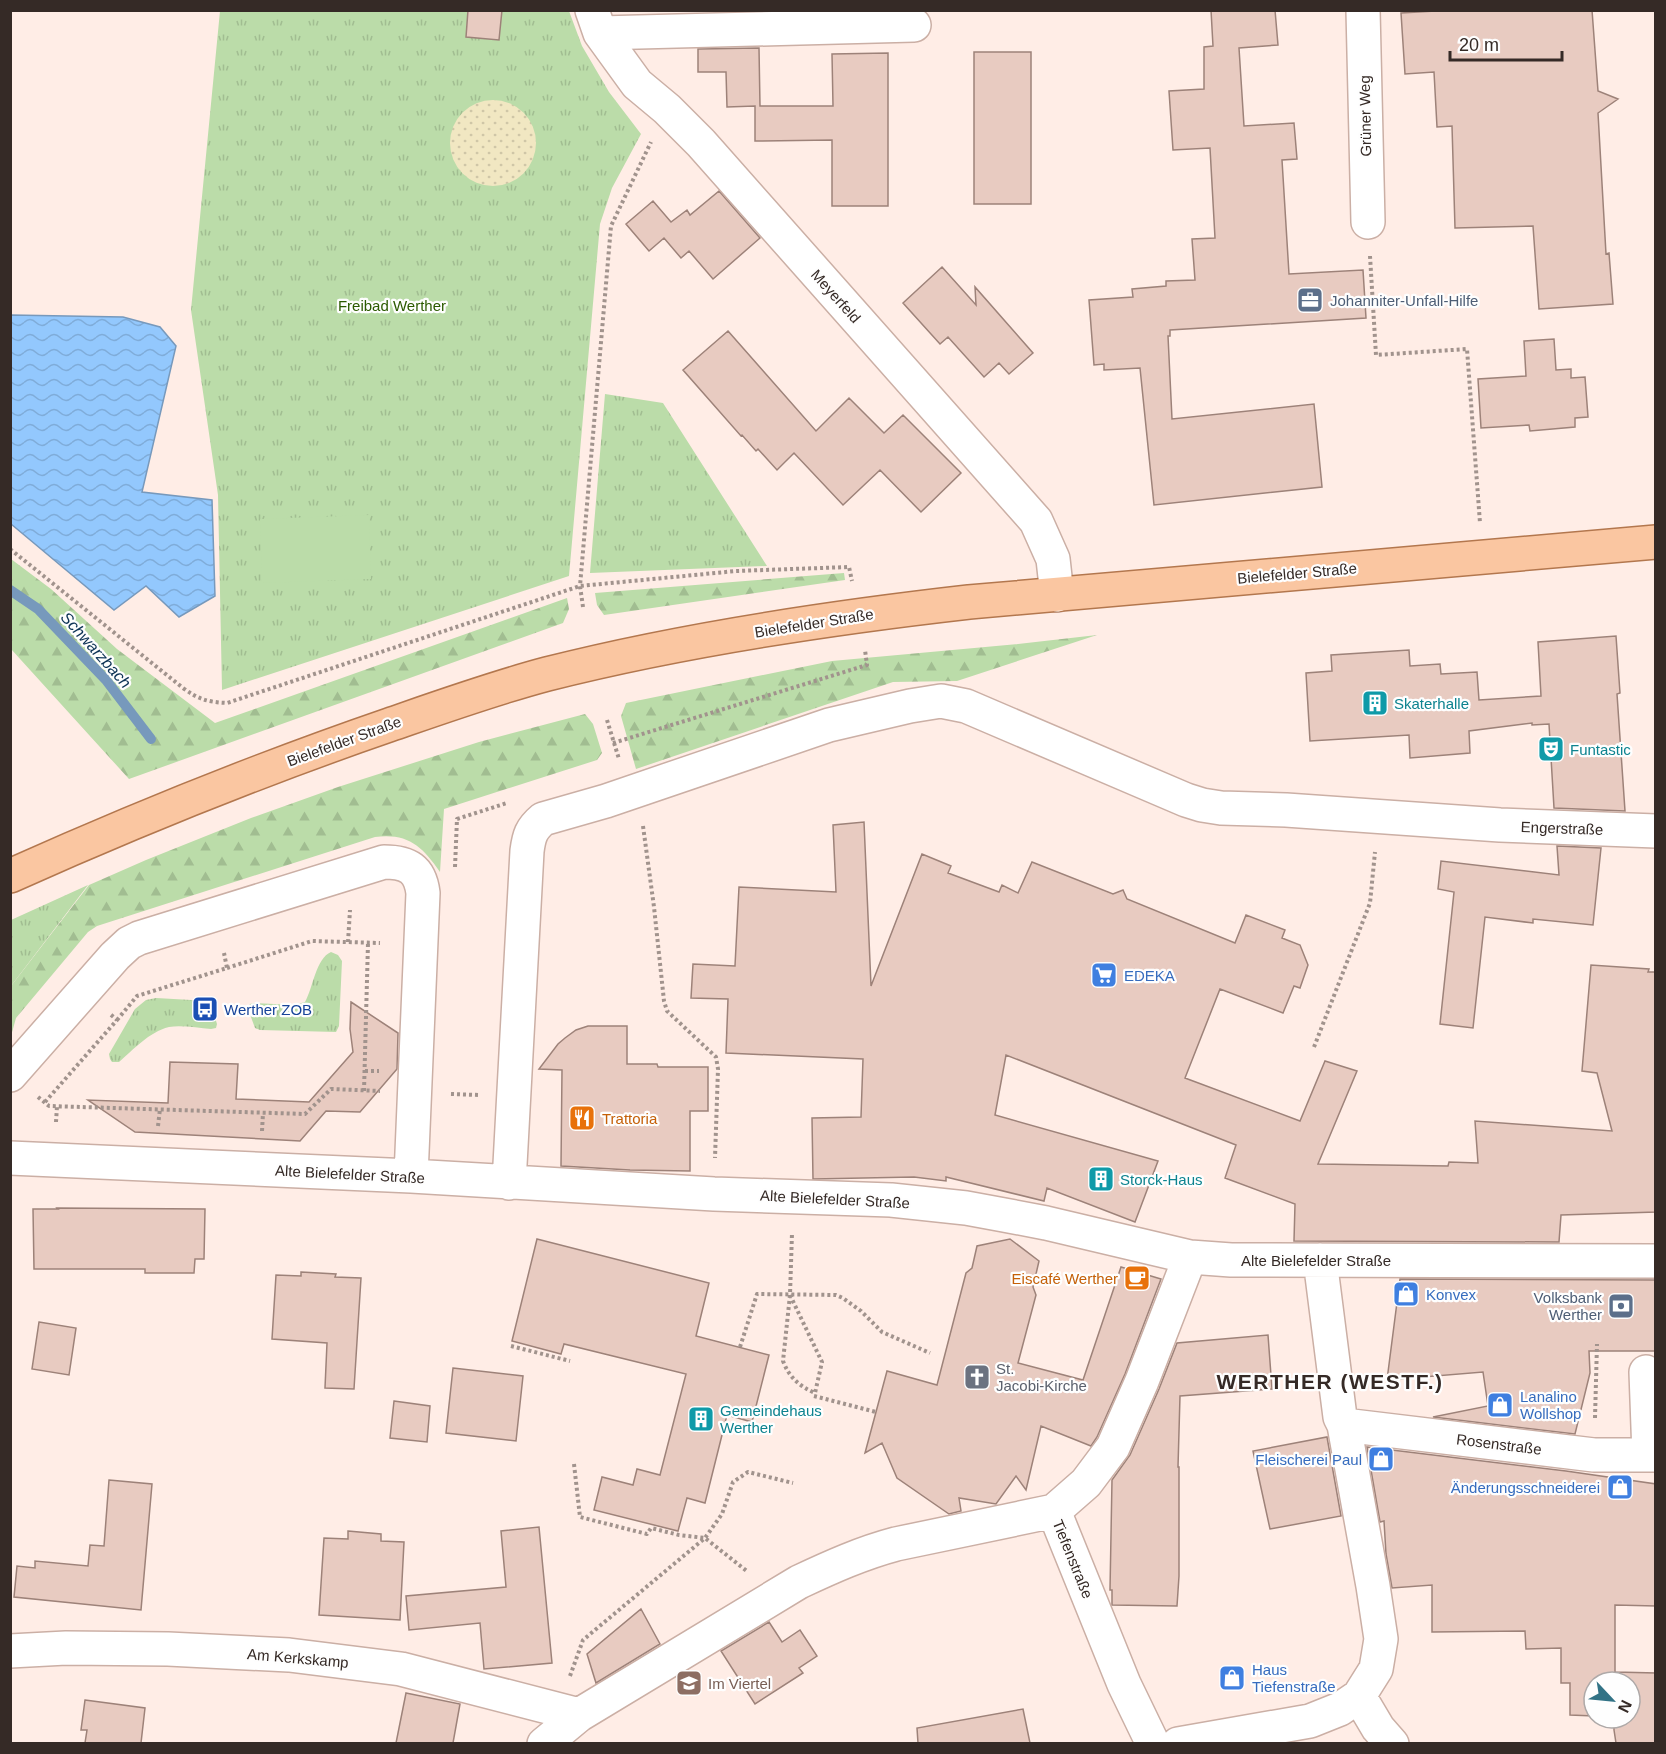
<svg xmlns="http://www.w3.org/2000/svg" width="1666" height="1754" font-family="Arial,sans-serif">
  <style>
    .grass { fill: url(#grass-tufts) }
    .forest { fill: url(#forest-firs) }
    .sand { fill: url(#sand-dots) }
    .pitch { fill: #bbdca9 }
    .water { fill: url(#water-waves); stroke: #7799bc; stroke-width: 1.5 }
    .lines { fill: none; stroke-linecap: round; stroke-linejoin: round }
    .stream { stroke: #7799bc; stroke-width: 10 }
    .building { fill: #e8cbc1; stroke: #9d8279; stroke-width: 1.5 }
    .minor-casing { stroke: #cbafa5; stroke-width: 36 }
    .major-casing { stroke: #b3774e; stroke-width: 36 }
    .path { stroke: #a1938d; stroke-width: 4; stroke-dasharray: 3 3; stroke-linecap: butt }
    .minor { stroke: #fff; stroke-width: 33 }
    .major { stroke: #fac6a1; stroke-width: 33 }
    .labels { text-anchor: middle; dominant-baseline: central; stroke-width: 4.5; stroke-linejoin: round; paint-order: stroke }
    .street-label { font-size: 15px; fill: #352a26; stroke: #fefefe }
    .service-label { font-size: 15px; fill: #4e5e75; stroke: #fefefe; text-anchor: start }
    .park-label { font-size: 15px; fill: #2b5a00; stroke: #fefefe }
    .culture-label { font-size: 15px; fill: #0d838f; stroke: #fefefe; text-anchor: start }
    .shop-label { font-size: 15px; fill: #366cbe; stroke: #fefefe; text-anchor: start }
    .transit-label { font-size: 15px; fill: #164399; stroke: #fefefe; text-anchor: start }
    .food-label { font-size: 15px; fill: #c56008; stroke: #fefefe; text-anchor: start }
    .worship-label { font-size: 15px; fill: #5b616d; stroke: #fefefe; text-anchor: start }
    .education-label { font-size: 15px; fill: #785e54; stroke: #fefefe; text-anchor: start }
    .water-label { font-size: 16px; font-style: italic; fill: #0d3355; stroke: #fefefe }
    .district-label { font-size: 21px; font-weight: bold; letter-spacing: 1.5px; fill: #352a26; stroke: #fefefe }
  </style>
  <defs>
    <pattern id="grass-tufts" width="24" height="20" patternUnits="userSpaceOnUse" patternTransform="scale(1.5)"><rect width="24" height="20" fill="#bbdca9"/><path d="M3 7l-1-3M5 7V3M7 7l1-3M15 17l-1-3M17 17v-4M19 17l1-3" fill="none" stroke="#a1bd91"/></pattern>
    <pattern id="forest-firs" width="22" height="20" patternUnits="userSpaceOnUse" patternTransform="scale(1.5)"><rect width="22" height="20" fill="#bbdca9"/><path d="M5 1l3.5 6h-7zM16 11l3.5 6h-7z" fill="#a1bd91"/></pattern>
    <pattern id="sand-dots" width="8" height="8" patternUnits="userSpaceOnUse" patternTransform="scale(1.5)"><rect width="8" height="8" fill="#f1e7c2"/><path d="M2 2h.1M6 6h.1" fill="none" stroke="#cfc6a7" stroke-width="1.8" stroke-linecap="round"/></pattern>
    <pattern id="water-waves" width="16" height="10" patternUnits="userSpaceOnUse" patternTransform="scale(1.5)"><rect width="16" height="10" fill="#93c8fd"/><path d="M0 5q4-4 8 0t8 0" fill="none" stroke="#7facd9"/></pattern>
  </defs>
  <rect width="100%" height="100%" fill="#ffede6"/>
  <!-- grass -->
  <path class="grass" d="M220,11H569L582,46L609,92L641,134L612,188L600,224L569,576L222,690L218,495L191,310Z
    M605,394L663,403L767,566L590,573Z
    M88,885L11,986V920Z
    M331,952L338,955L342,961L339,1026L336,1032L260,1030L255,1028L248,1009L250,1004L254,1003L294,1005L305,1002C313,988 316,958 331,952Z
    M156,998L209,1001L211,1004L217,1024L216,1028L211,1029C198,1028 182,1025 169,1027C149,1032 133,1050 119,1062H112L110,1059L109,1054L135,1009L146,1000Z"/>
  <!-- forest -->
  <path class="forest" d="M11,559L51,589L117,649L215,723L567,598L569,609L563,623L129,779L11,649Z
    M844,573L845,580L604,615L597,605L595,593Z
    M1097,635L957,681L893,682L636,769L621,716L626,703L832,661L1018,644Z
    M585,714L593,724L602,753L597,760L444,809L440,872C422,846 408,833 375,837L97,926L88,932L16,1018L11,1036V986L89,885L146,860L251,818L338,787L479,742Z"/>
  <!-- sand -->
  <path class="sand" d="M450 143a43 43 0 1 1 86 0a43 43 0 1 1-86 0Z"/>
  <!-- pitch -->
  <path class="pitch" d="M369,515L371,579L262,583L260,519Z"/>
  <!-- water -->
  <path class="water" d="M11,315L123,317L160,327L176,346L142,492L212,500L215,596L179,617L146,586L114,610L11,524Z"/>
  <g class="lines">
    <!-- stream -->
    <path class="stream" d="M10,590L38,609L106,680L151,739"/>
  </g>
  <!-- building -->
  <path class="building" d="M468,10H502L499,40L466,37Z
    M1211,10H1275L1278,45L1239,48L1244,126L1294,123L1297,159L1282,160L1289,274L1363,270L1366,318L1170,330V336H1168L1172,419L1314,404L1322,487L1154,505L1140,368L1104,370V364L1094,365L1089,300L1133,297L1132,289L1166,286V281L1195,280L1192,239L1215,238L1210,148L1173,150L1169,91L1204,89V47L1213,46Z
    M1453,10H1592L1598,91L1618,99L1598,113L1606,254L1609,253L1613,304L1539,309L1533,226L1455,228L1452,126L1437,127L1434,72L1405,74L1401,13Z
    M759,48L760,106H833L832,54L888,53V206H832V140L755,141V106L727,107L726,72H698V49Z
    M974,52H1031V204H974Z
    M719,191L760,238L713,279L689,251L681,258L664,238L649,251L626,224L653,201L671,222L687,210L690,215Z
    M942,267L976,305L975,287L1033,353L1009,374L999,363L984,377L948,337L940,344L903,303Z
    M728,331L816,431L849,398L884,433L903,415L961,473L921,512L880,470L843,505L794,453L777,470L758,449L756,451L742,435L741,436L683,370Z
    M1554,339L1556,370L1571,369V378L1585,377L1588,417L1575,418V427L1530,431L1529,425L1481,428L1478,379L1526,376L1524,341Z
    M1616,636L1620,693L1617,694L1625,811L1554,808L1549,724L1532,725V723L1469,731L1470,753L1410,758L1409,735L1310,741L1306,673L1332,671L1331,655L1409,650L1410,666L1440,664L1441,674L1477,672L1479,700L1541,696L1538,642Z
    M864,822L871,986L922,854L951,866L948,873L999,892L1002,885L1018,893L1032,862L1113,894L1123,890L1127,899L1235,943L1246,915L1285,930L1282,938L1300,945L1308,965L1300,988L1294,986L1283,1013L1220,989L1185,1078L1300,1121L1325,1061L1357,1071L1318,1164L1448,1166L1449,1162L1478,1163L1475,1121L1612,1131L1597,1073L1582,1071L1591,965L1649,969L1648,972H1656V1212L1561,1215L1559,1242L1294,1241L1295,1204L1225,1178L1236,1145L1006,1055L995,1115L1158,1161L1135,1222L1047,1188L1044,1201L946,1177V1181L914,1177L813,1179L812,1118L861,1117L863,1059L726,1053L728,999L691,998L693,964L735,966L739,887L836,892L833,825Z
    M1557,846L1601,848L1593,925L1533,919V923L1485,917L1473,1028L1440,1024L1454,892L1438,889L1441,861L1559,875Z
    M351,1002L398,1033L397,1069L360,1112L326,1111L300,1141L135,1132L88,1100L168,1103L170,1062L238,1064L236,1099L309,1102L353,1052L350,1029Z
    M588,1026H627V1064H657L658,1067H708V1111H690V1171L630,1170L561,1166L562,1070L539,1069L558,1044L565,1038L576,1030Z
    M57,1208L205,1209L204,1259H195L194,1273H145V1269H34L33,1209H58Z
    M537,1239L709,1283L696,1336L769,1355L752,1422L727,1415L705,1503L687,1498L678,1531L594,1510L602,1477L633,1485L637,1469L660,1475L686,1374L564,1344L561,1354L512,1341Z
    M1010,1239L1039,1261L1033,1287L1036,1295L1018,1363L1083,1380L1121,1267L1161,1279L1125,1374L1097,1437L1091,1446L1041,1426L1026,1490L1016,1476L996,1504L959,1498L961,1511L949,1514L897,1478L882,1443L865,1453L887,1371L937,1385L966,1273L972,1268L977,1246Z
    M301,1272L336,1274L335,1277L361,1278L354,1389L325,1388L327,1343L272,1339L276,1275L301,1276Z
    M1400,1279L1656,1280V1351H1589L1590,1373L1575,1434L1433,1417L1488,1406L1483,1372L1387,1380Z
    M39,1322L76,1328L69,1375L32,1369Z
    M1268,1335L1272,1389L1180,1396L1178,1467H1179V1576L1177,1606L1112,1605V1590H1110L1112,1480L1130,1455L1159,1389L1177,1343Z
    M453,1368L523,1376L516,1441L446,1433Z
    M394,1401L430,1406L427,1442L390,1438Z
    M1327,1437L1341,1516L1270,1529L1253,1451Z
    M1367,1447L1566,1471L1656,1484V1606L1615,1605V1672L1656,1673V1743H1616L1614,1730V1718H1630V1682H1594V1716L1570,1715V1683H1561V1648L1526,1649L1525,1631L1432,1632V1585L1392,1588L1386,1554L1384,1521L1380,1522Z
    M109,1480L152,1484L141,1610L14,1597L17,1566L35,1568V1561L88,1566L90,1545L104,1546Z
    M539,1527L552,1663L484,1669L480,1623L409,1630L406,1596L506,1587L501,1531Z
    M348,1531L381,1534V1541L404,1542L400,1620L319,1615L324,1538L348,1539Z
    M641,1609L660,1644L596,1683L587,1654Z
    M769,1622L782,1642L800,1630L817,1656L799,1668L803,1673L755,1704L721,1651Z
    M406,1693L460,1704L453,1743H396Z
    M85,1700L145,1708L141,1743H85L87,1730H81Z
    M1023,1709L1030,1743H918L917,1728Z"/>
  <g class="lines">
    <defs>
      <path id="minor" d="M592,10L600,33L637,84L667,109L701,143L1036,521L1053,559L1057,595
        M1363,10L1368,222
        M600,33L914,25
        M10,1075L115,956L129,943L139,938L384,862C408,862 420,869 423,893L411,1176
        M10,1158L411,1176L714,1194L891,1200L966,1208L1004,1215L1046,1223L1190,1257L1231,1260L1656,1261
        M509,1183L527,851C529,836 531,829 543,819L606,801L829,725L910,706L941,701L966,706L1186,800L1202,805L1221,808L1286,810L1500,825L1656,831
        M1646,1372L1649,1455
        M1344,1425L1594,1455H1656
        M1054,1511L1086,1483L1113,1447L1142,1381L1190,1257
        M1054,1511L1124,1684L1153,1744
        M10,1651L66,1648L168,1649L289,1655L401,1669L579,1715
        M1359,1696L1378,1728L1392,1744
        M544,1744L579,1715L799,1582C831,1567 862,1553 896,1544L1054,1511
        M1178,1744L1310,1721L1340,1709L1359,1696L1376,1669L1381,1639L1373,1586L1344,1425L1340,1417L1320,1260"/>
      <path id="major" d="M10,876C135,820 261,769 389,725C441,707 494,688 547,674C685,639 828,618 969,602L1656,542"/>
    </defs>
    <!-- minor casing -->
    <use href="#minor" class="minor-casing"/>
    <!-- major casing -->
    <use href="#major" class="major-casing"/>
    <!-- path -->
    <path class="path" d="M1370,256L1376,355L1467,349L1480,523
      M10,549L183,688C198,699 207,702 227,703L580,586L736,571L849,567L852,581
      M583,607L580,586L611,226L651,142
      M607,720L619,759
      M613,743L867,665L865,650
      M643,826L654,907L664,1001L667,1011L716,1057L718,1069L715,1158
      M455,867L457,819L507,803
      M348,942L350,910
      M227,968L312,941L380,943
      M117,1020L137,996L227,968L224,953
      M1314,1047L1370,903L1375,852
      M365,1071H379
      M364,1091L368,943
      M451,1094L479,1095
      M38,1097L49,1106L305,1114L331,1089L380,1091
      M45,1102L117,1020L110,1014
      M56,1122L57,1106
      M158,1126L160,1109
      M262,1131L263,1113
      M790,1295L822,1362L815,1393C799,1386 789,1377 783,1361L790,1295L792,1233
      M511,1346L570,1361
      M740,1347L757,1294L836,1295L843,1298L861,1311L882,1332L930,1353
      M814,1396L876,1412
      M1595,1418L1597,1344
      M574,1464L580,1517L647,1534L651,1528L679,1535L705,1538L748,1572
      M570,1676L583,1640L705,1538L722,1514L733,1482L748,1472L793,1483"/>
    <!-- minor -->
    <use href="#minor" class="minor"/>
    <!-- major -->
    <use href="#major" class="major"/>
  </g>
  <!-- icons -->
  <defs>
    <symbol id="office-square" viewBox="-11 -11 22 22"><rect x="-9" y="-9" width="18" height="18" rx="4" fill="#5c6f8a" stroke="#fefefe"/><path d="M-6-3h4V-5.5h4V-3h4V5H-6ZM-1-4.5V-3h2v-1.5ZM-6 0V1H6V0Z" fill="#fff"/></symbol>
    <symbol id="building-square" viewBox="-11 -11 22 22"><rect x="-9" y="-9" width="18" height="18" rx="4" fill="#0f9aa8" stroke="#fefefe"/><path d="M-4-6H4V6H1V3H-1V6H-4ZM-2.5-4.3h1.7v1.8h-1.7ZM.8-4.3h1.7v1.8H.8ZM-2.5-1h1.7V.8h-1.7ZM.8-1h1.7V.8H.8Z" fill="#fff"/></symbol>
    <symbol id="theatre-square" viewBox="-11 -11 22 22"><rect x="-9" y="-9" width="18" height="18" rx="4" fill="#0f9aa8" stroke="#fefefe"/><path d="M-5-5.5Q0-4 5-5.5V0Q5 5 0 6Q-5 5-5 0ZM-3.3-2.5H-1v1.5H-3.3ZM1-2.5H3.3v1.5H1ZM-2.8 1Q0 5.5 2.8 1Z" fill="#fff"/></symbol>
    <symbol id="supermarket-square" viewBox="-11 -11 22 22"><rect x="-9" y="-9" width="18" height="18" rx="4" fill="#3f7fe0" stroke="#fefefe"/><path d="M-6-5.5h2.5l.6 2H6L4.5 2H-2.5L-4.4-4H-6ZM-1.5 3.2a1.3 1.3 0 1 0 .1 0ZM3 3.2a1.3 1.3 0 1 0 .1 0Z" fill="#fff"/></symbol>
    <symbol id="bus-square" viewBox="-11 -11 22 22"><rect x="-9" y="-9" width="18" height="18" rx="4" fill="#1a4fb4" stroke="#fefefe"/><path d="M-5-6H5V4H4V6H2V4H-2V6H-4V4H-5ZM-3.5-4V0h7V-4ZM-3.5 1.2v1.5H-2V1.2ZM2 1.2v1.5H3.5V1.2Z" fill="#fff"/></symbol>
    <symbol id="restaurant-square" viewBox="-11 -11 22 22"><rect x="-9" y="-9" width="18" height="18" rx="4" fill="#e8710a" stroke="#fefefe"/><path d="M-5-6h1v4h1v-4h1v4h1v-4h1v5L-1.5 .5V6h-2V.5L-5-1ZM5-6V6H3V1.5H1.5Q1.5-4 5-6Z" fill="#fff"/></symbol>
    <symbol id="cafe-square" viewBox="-11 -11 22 22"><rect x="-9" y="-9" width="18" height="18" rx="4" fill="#e8710a" stroke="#fefefe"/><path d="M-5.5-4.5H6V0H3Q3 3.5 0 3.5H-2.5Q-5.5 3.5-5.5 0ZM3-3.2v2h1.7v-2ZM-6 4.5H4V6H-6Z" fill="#fff"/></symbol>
    <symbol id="shop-square" viewBox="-11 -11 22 22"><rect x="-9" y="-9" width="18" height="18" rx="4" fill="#3f7fe0" stroke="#fefefe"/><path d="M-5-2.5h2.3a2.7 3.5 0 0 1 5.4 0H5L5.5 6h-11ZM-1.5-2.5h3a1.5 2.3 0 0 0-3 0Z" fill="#fff"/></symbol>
    <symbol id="bank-square" viewBox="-11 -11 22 22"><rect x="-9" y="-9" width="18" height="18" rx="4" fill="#5c6f8a" stroke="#fefefe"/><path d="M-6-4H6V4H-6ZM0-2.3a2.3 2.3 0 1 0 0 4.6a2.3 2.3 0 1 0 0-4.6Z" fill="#fff"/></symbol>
    <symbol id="church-square" viewBox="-11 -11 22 22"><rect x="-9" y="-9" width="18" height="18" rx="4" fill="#6b7280" stroke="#fefefe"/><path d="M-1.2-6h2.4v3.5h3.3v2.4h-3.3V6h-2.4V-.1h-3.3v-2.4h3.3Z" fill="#fff"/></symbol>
    <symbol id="school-square" viewBox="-11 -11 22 22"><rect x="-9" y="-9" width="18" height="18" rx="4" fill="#8d6e63" stroke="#fefefe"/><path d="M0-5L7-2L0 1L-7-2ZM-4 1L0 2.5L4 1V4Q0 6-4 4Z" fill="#fff"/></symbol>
  </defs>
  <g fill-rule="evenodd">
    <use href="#office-square" x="1295" y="285" width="30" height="30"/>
    <use href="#building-square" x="1360" y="688" width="30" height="30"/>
    <use href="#theatre-square" x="1536" y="734" width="30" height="30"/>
    <use href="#supermarket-square" x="1089" y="960" width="30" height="30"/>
    <use href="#bus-square" x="190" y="994" width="30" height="30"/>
    <use href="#restaurant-square" x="567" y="1103" width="30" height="30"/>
    <use href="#building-square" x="1086" y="1164" width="30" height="30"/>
    <use href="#cafe-square" x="1122" y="1263" width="30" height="30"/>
    <use href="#shop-square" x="1391" y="1279" width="30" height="30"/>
    <use href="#bank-square" x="1606" y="1291" width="30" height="30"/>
    <use href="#church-square" x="962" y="1362" width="30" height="30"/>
    <use href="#shop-square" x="1485" y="1390" width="30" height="30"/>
    <use href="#building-square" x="686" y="1404" width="30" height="30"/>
    <use href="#shop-square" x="1366" y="1444" width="30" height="30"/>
    <use href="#shop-square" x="1605" y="1472" width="30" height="30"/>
    <use href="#shop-square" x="1217" y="1663" width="30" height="30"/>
    <use href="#school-square" x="674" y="1668" width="30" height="30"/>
  </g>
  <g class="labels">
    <!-- street labels -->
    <g class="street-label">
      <text transform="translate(1365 116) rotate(-91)">Grüner Weg</text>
      <text transform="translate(836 296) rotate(48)">Meyerfeld</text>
      <text transform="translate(1297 573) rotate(-5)">Bielefelder Straße</text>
      <text transform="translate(814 623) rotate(-9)">Bielefelder Straße</text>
      <text transform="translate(344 741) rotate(-20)">Bielefelder Straße</text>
      <text transform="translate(1562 828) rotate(2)">Engerstraße</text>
      <text transform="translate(350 1174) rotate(3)">Alte Bielefelder Straße</text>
      <text transform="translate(835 1199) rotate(3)">Alte Bielefelder Straße</text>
      <text x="1316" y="1260">Alte Bielefelder Straße</text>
      <text transform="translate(1499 1444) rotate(7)">Rosenstraße</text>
      <text transform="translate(1073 1559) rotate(68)">Tiefenstraße</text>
      <text transform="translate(298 1658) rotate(5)">Am Kerkskamp</text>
    </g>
    <!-- service labels -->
    <g class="service-label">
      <text x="1330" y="300">Johanniter-Unfall-Hilfe</text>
      <text x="1602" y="1297" text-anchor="end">Volksbank<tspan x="1602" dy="17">Werther</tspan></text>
    </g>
    <!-- park labels -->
    <g class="park-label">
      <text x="392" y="305">Freibad Werther</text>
    </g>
    <!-- culture labels -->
    <g class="culture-label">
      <text x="1394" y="703">Skaterhalle</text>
      <text x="1570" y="749">Funtastic</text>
      <text x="1120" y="1179">Storck-Haus</text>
      <text x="720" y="1410">Gemeindehaus<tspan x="720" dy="17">Werther</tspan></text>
    </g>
    <!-- shop labels -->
    <g class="shop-label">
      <text x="1124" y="975">EDEKA</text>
      <text x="1426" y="1294">Konvex</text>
      <text x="1520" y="1396">Lanalino<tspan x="1520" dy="17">Wollshop</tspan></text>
      <text x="1362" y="1459" text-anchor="end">Fleischerei Paul</text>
      <text x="1600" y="1487" text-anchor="end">Änderungsschneiderei</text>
      <text x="1252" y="1669">Haus<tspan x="1252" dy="17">Tiefenstraße</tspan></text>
    </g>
    <!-- transit labels -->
    <g class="transit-label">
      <text x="224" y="1009">Werther ZOB</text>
    </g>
    <!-- food labels -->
    <g class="food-label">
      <text x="602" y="1118">Trattoria</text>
      <text x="1118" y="1278" text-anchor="end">Eiscafé Werther</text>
    </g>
    <!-- worship labels -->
    <g class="worship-label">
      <text x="996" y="1368">St.<tspan x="996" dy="17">Jacobi-Kirche</tspan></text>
    </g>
    <!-- education labels -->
    <g class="education-label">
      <text x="708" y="1683">Im Viertel</text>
    </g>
    <!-- water labels -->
    <g class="water-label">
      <text transform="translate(96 650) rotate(48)">Schwarzbach</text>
    </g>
    <!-- district labels -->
    <g class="district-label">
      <text x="1330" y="1381">WERTHER (WESTF.)</text>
    </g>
  </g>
  <!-- border -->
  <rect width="1666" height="1754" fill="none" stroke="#352a26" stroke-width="24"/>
  <!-- north arrow -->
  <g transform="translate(1612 1700) rotate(116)"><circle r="28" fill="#fefefe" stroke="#aea9a8" stroke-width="1.5"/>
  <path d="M0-4.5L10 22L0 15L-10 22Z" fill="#327386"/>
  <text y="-9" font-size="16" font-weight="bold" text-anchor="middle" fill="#352a26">N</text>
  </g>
  <!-- scale -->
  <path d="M1450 51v9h112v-9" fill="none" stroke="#352a26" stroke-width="3"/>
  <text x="1459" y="51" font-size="18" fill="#352a26" stroke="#fefefe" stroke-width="4.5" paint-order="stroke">20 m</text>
</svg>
